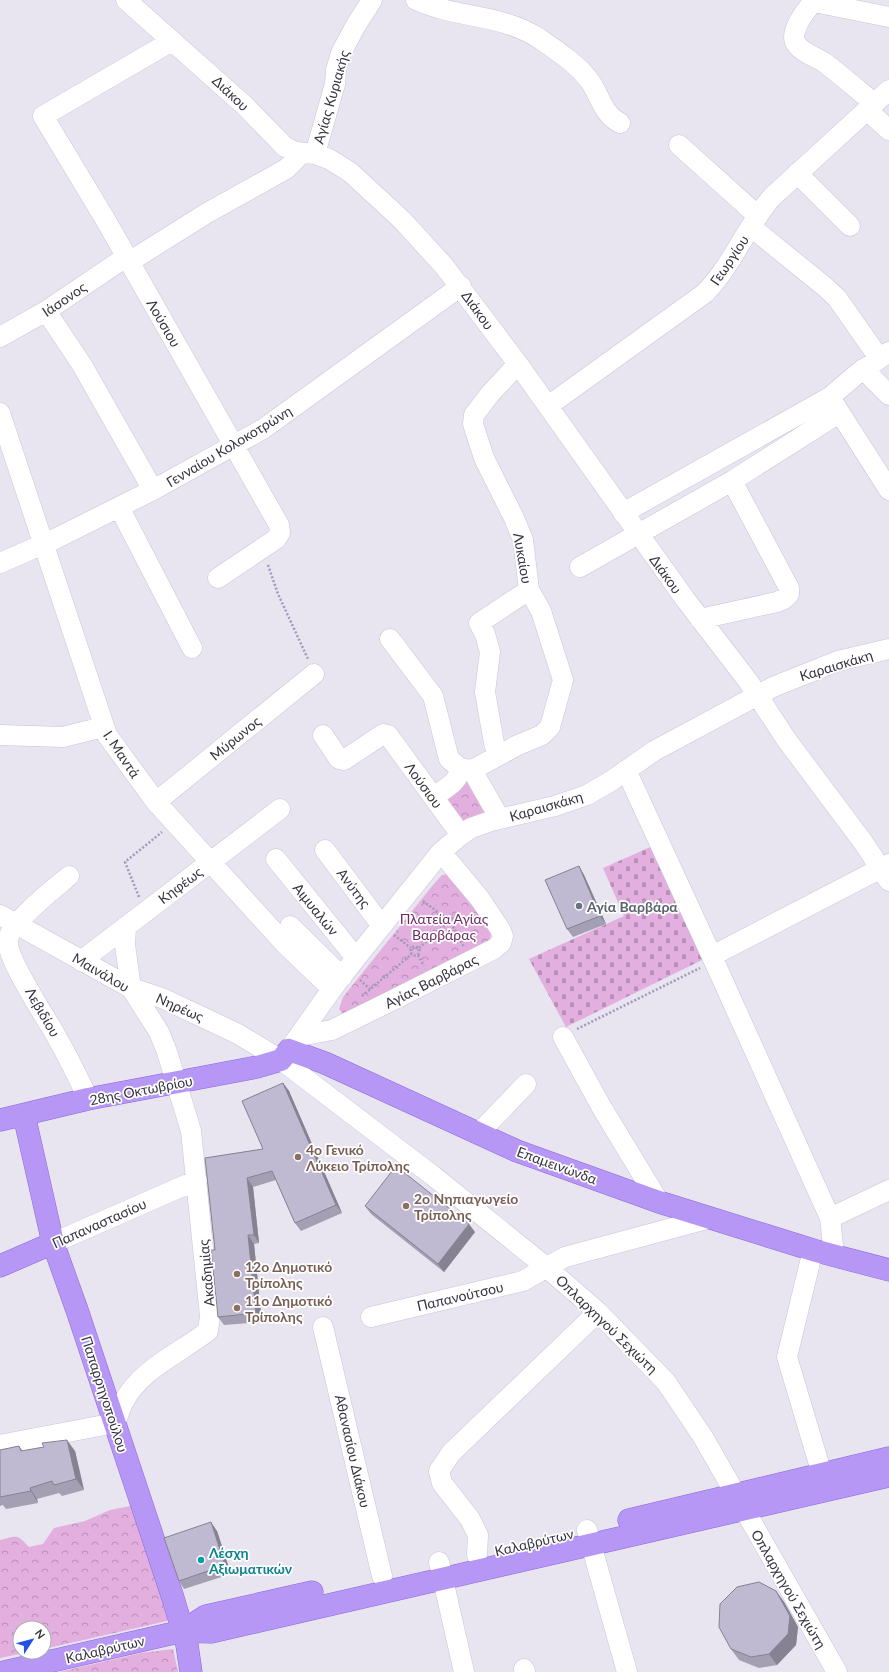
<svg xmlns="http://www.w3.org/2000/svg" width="889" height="1672" font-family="Lato,sans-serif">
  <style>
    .cemetery { fill: url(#cemetery-stones) }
    .park { fill: url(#park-crowns) }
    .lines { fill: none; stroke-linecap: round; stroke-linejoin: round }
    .minor-casing { stroke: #cac4d9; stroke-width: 21 }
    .major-casing { stroke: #8c69d9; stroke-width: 23 }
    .path { stroke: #a29abb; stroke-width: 2.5; stroke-dasharray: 2 2; stroke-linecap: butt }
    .minor { stroke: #fff; stroke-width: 20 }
    .major { stroke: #b697f5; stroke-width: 22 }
    .wall { fill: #a4a0b4 }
    .shaded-wall { fill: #868292 }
    .building { fill: #bfbad1; stroke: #868292 }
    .worship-dot { fill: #6b7280; stroke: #fff; stroke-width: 1.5 }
    .education-dot { fill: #8d6e63; stroke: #fff; stroke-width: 1.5 }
    .culture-dot { fill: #0f9aa8; stroke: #fff; stroke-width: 1.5 }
    .labels { text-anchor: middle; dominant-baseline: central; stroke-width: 3.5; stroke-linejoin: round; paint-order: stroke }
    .street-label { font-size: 14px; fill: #373442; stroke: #fff }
    .worship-label { font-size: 14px; font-weight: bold; fill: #5b616d; stroke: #fff; text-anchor: start }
    .park-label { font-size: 14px; fill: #6e2d5f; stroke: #fff }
    .education-label { font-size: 14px; font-weight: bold; fill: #785e54; stroke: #fff; text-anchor: start }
    .culture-label { font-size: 14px; font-weight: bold; fill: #0d838f; stroke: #fff; text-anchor: start }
  </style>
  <defs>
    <pattern id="cemetery-stones" width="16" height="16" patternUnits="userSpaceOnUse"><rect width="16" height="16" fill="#e2afde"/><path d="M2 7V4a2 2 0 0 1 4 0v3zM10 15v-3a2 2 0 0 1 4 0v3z" fill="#b88fb6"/></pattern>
    <pattern id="park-crowns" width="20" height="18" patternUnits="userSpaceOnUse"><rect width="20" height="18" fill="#e2afde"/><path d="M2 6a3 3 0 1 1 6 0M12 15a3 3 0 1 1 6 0" fill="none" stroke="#b88fb6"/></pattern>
  </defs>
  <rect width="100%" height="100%" fill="#e8e4f0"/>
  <!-- cemetery -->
  <path class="cemetery" d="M655,845L706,958L566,1027L529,959L624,916L603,868Z"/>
  <!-- park -->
  <path class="park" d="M464,779L469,780L488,808L484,814L466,825L441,797Z
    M448,874L470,901L491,934L489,943L349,1012L342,1013L339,1009L343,997L433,885L442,875Z
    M135,1505L173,1611L167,1621L44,1649V1628H20V1652H29L0,1658V1540C16,1536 17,1533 29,1547L43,1544L54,1528L85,1521L110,1510Z
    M173,1649L178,1672H59L141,1653Z"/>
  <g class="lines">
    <defs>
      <path id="minor" d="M126,0L244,105L285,147L296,152L315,154L329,159L350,172L402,220L444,266L518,364L685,599L748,681L786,739L863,842L889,881
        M416,0C458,19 500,13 540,39C556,50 577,64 589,80C600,94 602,114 620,123
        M172,41L43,116L105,219L279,525L280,533L276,539L218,578
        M875,104C858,90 842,76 825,63C815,56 801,53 795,42C790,31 806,9 814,2L889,17
        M868,111L889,130
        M679,145L758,216
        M315,154L335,84L336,70L341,53L356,25L372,0
        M797,173L850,226
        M751,227L824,286L837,298L879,358
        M129,262L207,213L286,169L302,153
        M46,311L82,365L153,490
        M0,337L46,311L126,257
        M863,369L889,395
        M833,402L889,490
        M548,406L705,293C733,264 746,227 772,197L889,90
        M0,413L107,735L156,802L175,823L285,944L332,989
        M119,507L192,648
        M623,513L830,397L857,374L889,352
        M0,563L55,539L153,490L263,429L461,286
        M580,567L732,481L839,413
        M700,619L777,602L784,599L789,594V588L732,481
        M390,639L433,696L449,759L460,768L472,770L500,819
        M0,735L63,737L103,727
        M323,735L339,759L344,760L383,734L388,735L461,835
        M498,756L494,743L485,692L490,652L485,634L479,623L529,590
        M472,770L518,745L542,735L550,727L563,680L541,611L529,590L523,540L514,518L484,458L473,424L474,415L490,394L518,364
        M626,770L714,961L830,1218L834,1255
        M433,797C444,789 460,782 460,768
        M156,802L314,674
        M325,850L382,926
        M276,859L356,958
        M69,876C55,888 12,921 8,939C5,957 45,1016 55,1034C67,1055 78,1077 88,1099
        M0,915L131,988L159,1032L167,1052L191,1131L210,1316L208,1331C180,1353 140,1369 123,1403C120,1409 118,1416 115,1423L0,1445
        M126,926L125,945L131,988
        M290,926L342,977
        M712,956L889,864
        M81,961L280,809
        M131,988L162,998L238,1034L281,1060L432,1175L546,1267L598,1312L666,1382L703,1437L837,1672
        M300,1036L332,1030L389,1002L494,949L501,943L503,936L500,929L480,899L441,852
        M563,1037L602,1108L659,1202
        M289,1050L332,989L356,958L441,852L461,835L471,828L491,821L555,806L587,795L611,781L654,751L773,687L838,661L889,649
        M479,1133L526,1084
        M830,1218L889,1190
        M53,1243L197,1180
        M813,1250L787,1357L822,1474
        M371,1317L523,1281L565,1257L710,1218
        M323,1327L382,1576
        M587,1530L627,1672
        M477,1555L478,1535L470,1519L442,1483L439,1471L451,1453L598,1312
        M439,1562L464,1672
        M524,1669L525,1672"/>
      <path id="major" d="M24,1115L53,1243L77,1310L173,1598L187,1645L191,1672
        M0,1120L88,1099L257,1067L281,1060L289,1050L325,1063L517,1151L659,1202L813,1250L889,1270
        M0,1266L53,1243
        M629,1520L889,1458
        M183,1631L206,1616L312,1592
        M4,1672L183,1631L211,1632L889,1476"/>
    </defs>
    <!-- minor casing -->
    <use href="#minor" class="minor-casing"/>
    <!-- major casing -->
    <use href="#major" class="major-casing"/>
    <!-- path -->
    <path class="path" d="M268,565L278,594L308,659
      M139,897L125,862L162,832
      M423,901L450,921L464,947
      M394,935L411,948
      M410.5 951a4.5 4.5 0 1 1 9 0a4.5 4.5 0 1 1-9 0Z
      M419,948L456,915
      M418,955L424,966
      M360,980L371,990
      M362,996L412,954
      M577,1029L700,968"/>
    <!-- minor -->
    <use href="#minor" class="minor"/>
    <!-- major -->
    <use href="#major" class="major"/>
  </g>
  <!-- wall -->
  <path class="wall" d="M579,866L584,875L606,924L573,937L567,929Z
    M283,1083L289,1091L342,1213L301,1231L295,1223L276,1180L253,1187L259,1243L254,1244L262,1322L224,1325L218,1317L215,1250L205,1158L263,1149Z
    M365,1206L475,1232L444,1272L371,1214Z
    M19,1446L23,1451H75L84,1490L62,1496L59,1493L37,1499L38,1503L6,1509L3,1505L0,1506V1450Z
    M217,1531L231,1574L184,1589L179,1581Z
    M776,1591L784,1602L798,1627L796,1645L777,1665L759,1668L739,1660L731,1649Z"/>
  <!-- shaded-wall -->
  <path class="shaded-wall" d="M579,866L584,875L606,924L600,916Z
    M283,1083L289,1091L342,1213L336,1205Z
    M247,1178L253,1187L259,1243L254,1235Z
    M469,1224L475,1232L444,1272L438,1264Z
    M248,1235L254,1244L262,1322L256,1313Z
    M67,1440L75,1451L84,1490L76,1479Z
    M30,1488L37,1499L38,1503L31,1491Z
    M211,1522L217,1531L231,1574L225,1565Z
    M776,1591L784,1602L798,1627L796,1645L777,1665L769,1654Z"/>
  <!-- building -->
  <path class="building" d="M579,866L600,916L567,929L545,880Z
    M283,1083L336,1205L295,1223L272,1171L247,1178L254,1235H248L256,1313L218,1317L211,1250H215L205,1158L263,1149L242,1101Z
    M396,1166L469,1224L438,1264L365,1206Z
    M67,1440L76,1479L54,1485L52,1481L30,1488L31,1491L0,1497V1450L19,1446L21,1451L44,1447L42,1443Z
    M211,1522L225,1565L179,1581L164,1538Z
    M759,1582L776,1591L790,1616L788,1634L769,1654L751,1657L731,1649L719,1627L720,1604L737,1587Z"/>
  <!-- markers -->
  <circle class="worship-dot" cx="579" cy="906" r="4"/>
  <g class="education-dot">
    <circle cx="298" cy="1157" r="4"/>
    <circle cx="406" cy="1206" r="4"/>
    <circle cx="237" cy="1274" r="4"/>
    <circle cx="237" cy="1308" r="4"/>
  </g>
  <circle class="culture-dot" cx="201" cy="1560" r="4"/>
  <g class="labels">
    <!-- street labels -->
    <g class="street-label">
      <text transform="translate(231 93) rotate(43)">Διάκου</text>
      <text transform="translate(331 97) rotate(-74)">Αγίας Κυριακής</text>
      <text transform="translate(729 260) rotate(-56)">Γεωργίου</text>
      <text transform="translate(64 299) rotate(-34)">Ιάσονος</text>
      <text transform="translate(478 310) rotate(54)">Διάκου</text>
      <text transform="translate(164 323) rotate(60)">Λούσιου</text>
      <text transform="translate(229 446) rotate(-31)">Γενναίου Κολοκοτρώνη</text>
      <text transform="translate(523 558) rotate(80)">Λυκαίου</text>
      <text transform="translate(666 574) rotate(54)">Διάκου</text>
      <text transform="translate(836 665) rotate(-17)">Καραισκάκη</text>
      <text transform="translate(235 738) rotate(-39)">Μύρωνος</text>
      <text transform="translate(122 754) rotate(56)">Ι. Μαντά</text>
      <text transform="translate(424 785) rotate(54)">Λούσιου</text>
      <text transform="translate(546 806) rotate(-16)">Καραισκάκη</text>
      <text transform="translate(180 885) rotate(-37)">Κηφέως</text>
      <text transform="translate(354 888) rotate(53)">Ανύτης</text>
      <text transform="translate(316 909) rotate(51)">Αιμυαλών</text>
      <text transform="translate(101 972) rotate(30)">Μαινάλου</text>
      <text transform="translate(431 981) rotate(-27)">Αγίας Βαρβάρας</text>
      <text transform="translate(180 1007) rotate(24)">Νηρέως</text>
      <text transform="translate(43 1012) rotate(60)">Λεβιδίου</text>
      <text transform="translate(141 1090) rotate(-11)">28ης Οκτωβρίου</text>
      <text transform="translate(557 1165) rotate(20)">Επαμεινώνδα</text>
      <text transform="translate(99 1223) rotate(-24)">Παπαναστασίου</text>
      <text transform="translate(206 1273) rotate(-95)">Ακαδημίας</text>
      <text transform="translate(460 1296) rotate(-13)">Παπανούτσου</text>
      <text transform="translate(607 1324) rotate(44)">Οπλαρχηγού Σεχιώτη</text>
      <text transform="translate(105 1394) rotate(72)">Παπαρρηγοπούλου</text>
      <text transform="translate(353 1451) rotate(77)">Αθανασίου Διάκου</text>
      <text transform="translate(534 1542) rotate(-13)">Καλαβρύτων</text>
      <text transform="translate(789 1589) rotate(60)">Οπλαρχηγού Σεχιώτη</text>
      <text transform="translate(105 1649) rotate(-13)">Καλαβρύτων</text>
    </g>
    <!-- worship labels -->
    <g class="worship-label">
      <text x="587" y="906">Αγία Βαρβάρα</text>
    </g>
    <!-- park labels -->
    <g class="park-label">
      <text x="444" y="918">Πλατεία Αγίας<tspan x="444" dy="16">Βαρβάρας</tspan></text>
    </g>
    <!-- education labels -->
    <g class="education-label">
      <text x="306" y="1149">4ο Γενικό<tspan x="306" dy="16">Λύκειο Τρίπολης</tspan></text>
      <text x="414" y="1198">2ο Νηπιαγωγείο<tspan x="414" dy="16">Τρίπολης</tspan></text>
      <text x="245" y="1266">12ο Δημοτικό<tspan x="245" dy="16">Τρίπολης</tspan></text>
      <text x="245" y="1300">11ο Δημοτικό<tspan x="245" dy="16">Τρίπολης</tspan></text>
    </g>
    <!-- culture labels -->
    <g class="culture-label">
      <text x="209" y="1552">Λέσχη<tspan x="209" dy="16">Αξιωματικών</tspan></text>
    </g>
  </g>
  <!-- north arrow -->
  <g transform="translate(32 1640) rotate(54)"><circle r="19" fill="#ffffff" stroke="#afaeb3"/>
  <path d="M0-3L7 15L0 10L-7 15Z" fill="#2351e8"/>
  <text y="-6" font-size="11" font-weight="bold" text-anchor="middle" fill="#373442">N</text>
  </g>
</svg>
